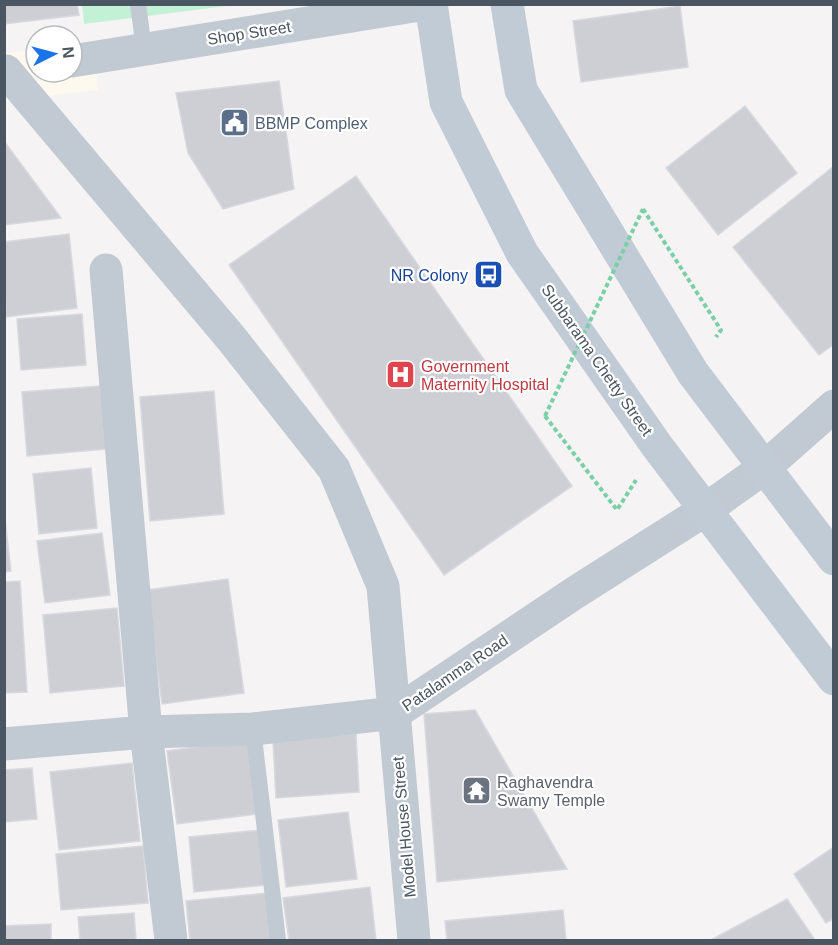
<svg xmlns="http://www.w3.org/2000/svg" width="838" height="945" font-family="Helvetica,sans-serif">
  <style>
    .commercial { fill: #fdf9ef }
    .green { fill: #c3f1d5 }
    .building { fill: #cdcfd5; stroke: #d7d9de; stroke-width: 1.5 }
    .lines { fill: none; stroke-linecap: round; stroke-linejoin: round }
    .path { stroke: #7ad0a6; stroke-width: 4; stroke-dasharray: 4.5 3; stroke-linecap: butt }
    .lane { stroke: #c1cad2; stroke-width: 16 }
    .street { stroke: #c1cad2; stroke-width: 33 }
    .secondary { stroke: #c1cbd6; stroke-width: 33 }
    .path-bridge { stroke: #7ad0a6; stroke-width: 4; stroke-dasharray: 4.5 3; stroke-linecap: butt }
    .labels { text-anchor: middle; dominant-baseline: central; stroke-width: 4.5; stroke-linejoin: round; paint-order: stroke }
    .street-label { font-size: 16px; fill: #4a5661; stroke: #fff }
    .service-label { font-size: 16px; fill: #4e5e75; stroke: #fff; text-anchor: start }
    .transit-label { font-size: 16px; fill: #164399; stroke: #fff; text-anchor: end }
    .health-label { font-size: 16px; fill: #be3a42; stroke: #fff; text-anchor: start }
    .worship-label { font-size: 16px; fill: #5b616d; stroke: #fff; text-anchor: start }
  </style>
  <rect width="100%" height="100%" fill="#f5f3f3"/>
  <!-- commercial -->
  <path class="commercial" d="M93,43L98,90L5,101L4,53L36,50V72H72Z"/>
  <!-- green -->
  <path class="green" d="M82,4L234,5L84,24Z"/>
  <!-- building -->
  <path class="building" d="M4,4H77L79,15L4,24Z
    M680,6L688,67L581,82L573,21Z
    M279,81L294,189L223,209L188,153L176,93Z
    M745,106L797,173L718,235L666,168Z
    M4,141L61,218L4,225Z
    M834,166V344L819,355L733,247Z
    M356,176L572,486L444,575L229,265Z
    M69,234L77,308L6,317L4,242Z
    M82,314L86,365L21,370L17,319Z
    M100,386L106,449L27,456L22,392Z
    M214,391L224,514L150,521L140,397Z
    M91,468L97,528L39,534L33,474Z
    M4,511L11,571L4,572Z
    M102,533L110,595L45,603L37,541Z
    M228,579L244,693L162,704L147,590Z
    M20,581L27,692L4,693V582Z
    M117,608L124,686L50,693L43,615Z
    M475,710L567,869L437,882L424,714Z
    M356,734L359,792L276,798L273,739Z
    M247,740L257,814L177,824L167,751Z
    M132,763L140,841L59,850L50,772Z
    M32,768L37,819L4,822V770Z
    M348,812L357,879L286,887L278,820Z
    M262,830L266,885L194,892L189,837Z
    M143,846L148,903L61,910L56,854Z
    M834,847V918L826,923L794,874Z
    M370,887L376,940H289L283,898Z
    M268,893L273,940H190L186,901Z
    M787,899L815,940H711Z
    M563,910L566,940H447L445,921Z
    M134,913L136,940H80L78,917Z
    M51,924V940H4V926Z"/>
  <g class="lines">
    <!-- path -->
    <path class="path" d="M643,209L721,330L716,337
      M545,416L617,510L636,480"/>
    <!-- lane -->
    <path class="lane" d="M138,4L144,49
      M253,729L278,940"/>
    <!-- street -->
    <path class="street" d="M72,61L426,4
      M6,71L231,338L334,469L383,586L414,940
      M106,270L146,732L171,940
      M4,744L146,732L253,729L395,713L576,592L705,510L764,468L834,406"/>
    <!-- secondary -->
    <path class="secondary" d="M431,4L446,102L522,253L657,446L834,679
      M507,4L521,90L693,373L834,559"/>
    <!-- path-bridge -->
    <path class="path-bridge" d="M545,416L643,209"/>
  </g>
  <!-- icons -->
  <defs>
    <symbol id="civic-square" viewBox="-11 -11 22 22"><rect x="-9" y="-9" width="18" height="18" rx="4" fill="#5c6f8a" stroke="#fff"/><path d="M-.6-6.5H3V-4.5H.6V-3L4-1V1h2V6H-6V1h2V-1L-.6-3ZM-1.2 2.5V6h2.4V2.5Z" fill="#fff"/></symbol>
    <symbol id="bus-square" viewBox="-11 -11 22 22"><rect x="-9" y="-9" width="18" height="18" rx="4" fill="#1a4fb4" stroke="#fff"/><path d="M-5-6H5V4H4V6H2V4H-2V6H-4V4H-5ZM-3.5-4V0h7V-4ZM-3.5 1.2v1.5H-2V1.2ZM2 1.2v1.5H3.5V1.2Z" fill="#fff"/></symbol>
    <symbol id="hospital-square" viewBox="-11 -11 22 22"><rect x="-9" y="-9" width="18" height="18" rx="4" fill="#e0444e" stroke="#fff"/><path d="M-5-5h3v3.5h4V-5h3V5h-3V1.5h-4V5h-3Z" fill="#fff"/></symbol>
    <symbol id="temple-square" viewBox="-11 -11 22 22"><rect x="-9" y="-9" width="18" height="18" rx="4" fill="#6b7280" stroke="#fff"/><path d="M0-6L5-2H3V0L6.5 2.5H4V6H1.5V3h-3V6H-4V2.5H-6.5L-3 0V-2H-5Z" fill="#fff"/></symbol>
  </defs>
  <g fill-rule="evenodd">
    <use href="#civic-square" x="218" y="106" width="33" height="33"/>
    <use href="#bus-square" x="472" y="258" width="33" height="33"/>
    <use href="#hospital-square" x="384" y="358" width="33" height="33"/>
    <use href="#temple-square" x="460" y="774" width="33" height="33"/>
  </g>
  <g class="labels">
    <!-- street labels -->
    <g class="street-label">
      <text transform="translate(249 33) rotate(-9)">Shop Street</text>
      <text transform="translate(597 360) rotate(55)">Subbarama Chetty Street</text>
      <text transform="translate(455 673) rotate(-34)">Patalamma Road</text>
      <text transform="translate(404 827) rotate(-95)">Model House Street</text>
    </g>
    <!-- service labels -->
    <g class="service-label">
      <text x="255" y="123">BBMP Complex</text>
    </g>
    <!-- transit labels -->
    <g class="transit-label">
      <text x="468" y="275">NR Colony</text>
    </g>
    <!-- health labels -->
    <g class="health-label">
      <text x="421" y="366">Government<tspan x="421" dy="18">Maternity Hospital</tspan></text>
    </g>
    <!-- worship labels -->
    <g class="worship-label">
      <text x="497" y="782">Raghavendra<tspan x="497" dy="18">Swamy Temple</tspan></text>
    </g>
  </g>
  <!-- border -->
  <rect width="838" height="945" fill="none" stroke="#4a5661" stroke-width="12"/>
  <!-- north arrow -->
  <g transform="translate(54 54) rotate(84)"><circle r="28" fill="#ffffff" stroke="#b7bbc0" stroke-width="1.5"/>
  <path d="M0-4.5L10 22L0 15L-10 22Z" fill="#1a73e8"/>
  <text y="-9" font-size="16" font-weight="bold" text-anchor="middle" fill="#4a5661">N</text>
  </g>
</svg>
